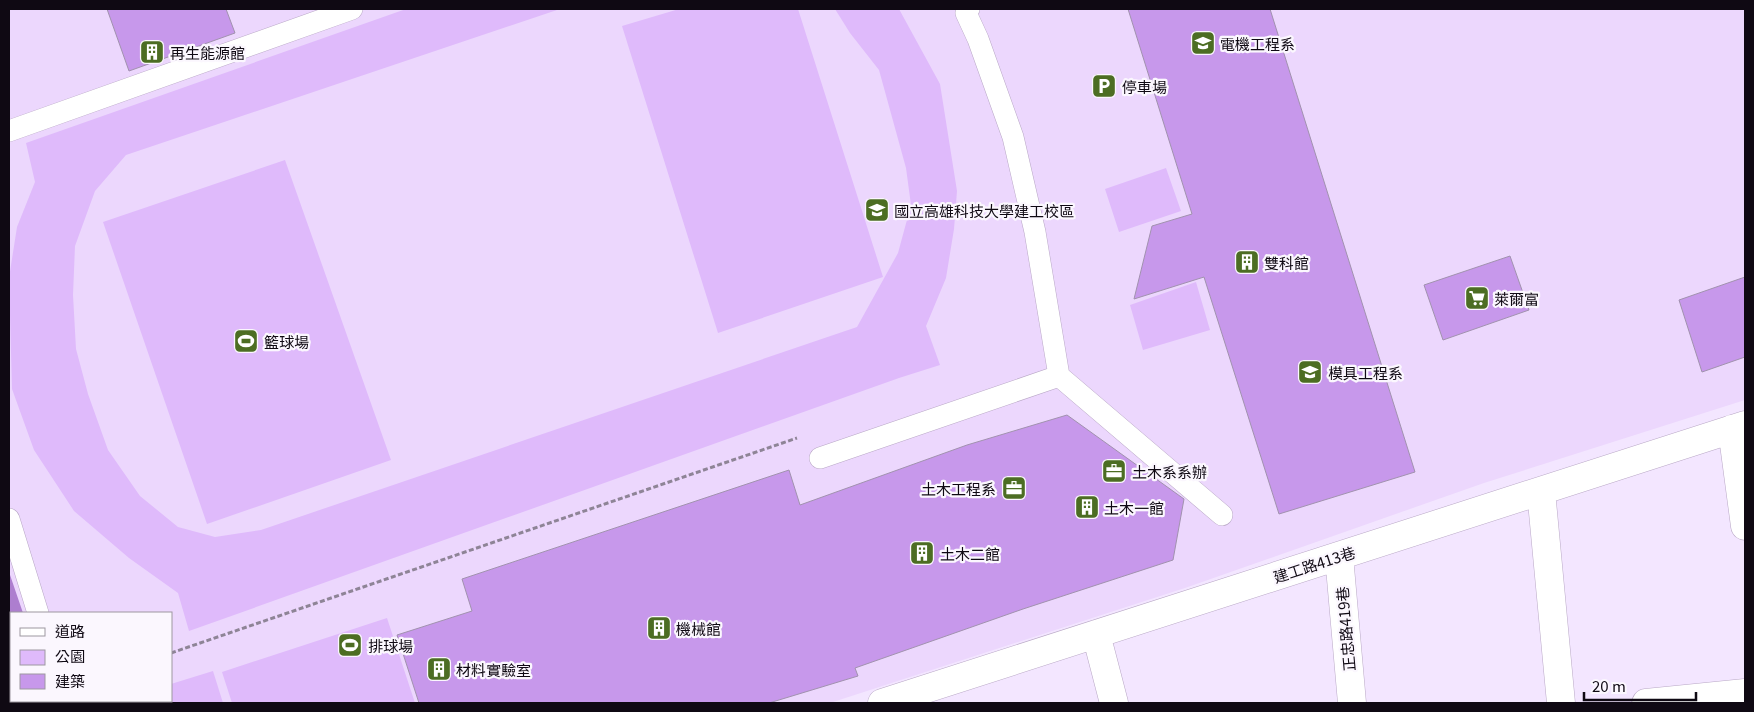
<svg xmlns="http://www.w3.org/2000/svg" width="1754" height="712" font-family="Georgia,'Noto Sans TC',serif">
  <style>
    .built { fill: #ecd7fd; fill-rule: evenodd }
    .green { fill: #dfbafb }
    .water { fill: #ad7ecf }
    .building { fill: #c798eb; stroke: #a192ae }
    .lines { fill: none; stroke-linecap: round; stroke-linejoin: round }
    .lane-casing { stroke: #b9a8c6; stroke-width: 22 }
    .street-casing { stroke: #b9a8c6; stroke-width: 29 }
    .path { stroke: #8e8496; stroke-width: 3; stroke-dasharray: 5 2.5; stroke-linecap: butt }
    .lane { stroke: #fff; stroke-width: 21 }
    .street { stroke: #fff; stroke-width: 28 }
    .labels { text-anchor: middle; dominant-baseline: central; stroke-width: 4.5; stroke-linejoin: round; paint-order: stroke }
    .poi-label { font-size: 15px; fill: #0f0913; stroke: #fbf7fe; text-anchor: start }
    .street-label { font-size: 15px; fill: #0f0913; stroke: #fbf7fe }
  </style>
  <rect width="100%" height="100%" fill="#f3e6ff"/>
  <!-- built -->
  <path class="built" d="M9,9H1745V400L1484,483L1185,588L830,703H9ZM11,613H171V701H11Z"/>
  <!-- green -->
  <path class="green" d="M406,9H560L126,155L95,191L75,246L73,295L76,349L88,394L108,450L140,496L178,527L215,537L261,530L857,327L898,253L911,205L906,168L879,70L850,33L835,9H899L940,84L957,191L954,229L946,278L926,326L940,365L899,378L189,631L178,593L129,558L74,511L34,450L12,389L9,278L17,227L35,182L26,143Z
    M679,9H798L883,277L718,333L622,26Z
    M285,160L391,460L207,524L103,222Z
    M1166,168L1181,211L1119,232L1105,189Z
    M1196,282L1210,330L1143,350L1130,305Z
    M387,618L415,703H232L222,672Z
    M213,671L223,703H111L119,701H171V684Z"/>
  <!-- water -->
  <path class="water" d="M9,572L23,613H11V701H38L30,703H9Z"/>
  <!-- building -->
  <path class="building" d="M107,9H226L235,33L129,71Z
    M1128,9H1270L1415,472L1279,514L1204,277L1134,299L1152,226L1192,214Z
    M1510,256L1529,310L1443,340L1424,285Z
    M1745,277V357L1702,372L1679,300Z
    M1067,415L1184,499L1173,560L1023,609L855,668L858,676L769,703H419L397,635L472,611L462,579L789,470L800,505L967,445Z"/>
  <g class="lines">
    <defs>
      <path id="lane" d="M969,9L966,13L978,39L1013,137L1035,232L1059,376L1222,515
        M9,131L352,9
        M820,458L1059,376
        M9,519L38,613
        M65,701V703"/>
      <path id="street" d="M1732,429L1745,526
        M1541,491L1561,703
        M1339,556L1352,703
        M1096,634L1114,703
        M882,703L1745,425
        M1646,703L1745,693"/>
    </defs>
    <!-- lane casing -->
    <use href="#lane" class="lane-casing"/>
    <!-- street casing -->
    <use href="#street" class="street-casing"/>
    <!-- path -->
    <path class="path" d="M171,653L797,438"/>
    <!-- lane -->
    <use href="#lane" class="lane"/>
    <!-- street -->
    <use href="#street" class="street"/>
  </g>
  <!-- icons -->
  <defs>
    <symbol id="university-square" viewBox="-11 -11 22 22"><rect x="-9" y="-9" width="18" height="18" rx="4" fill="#4c6d23" stroke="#fbf7fe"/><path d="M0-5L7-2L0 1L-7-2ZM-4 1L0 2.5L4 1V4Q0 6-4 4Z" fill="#fff"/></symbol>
    <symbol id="building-square" viewBox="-11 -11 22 22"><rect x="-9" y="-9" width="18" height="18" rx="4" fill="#4c6d23" stroke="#fbf7fe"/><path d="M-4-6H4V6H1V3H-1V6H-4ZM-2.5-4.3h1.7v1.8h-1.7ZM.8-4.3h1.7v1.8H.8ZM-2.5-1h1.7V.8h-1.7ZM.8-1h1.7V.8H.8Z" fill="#fff"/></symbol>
    <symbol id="parking-square" viewBox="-11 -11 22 22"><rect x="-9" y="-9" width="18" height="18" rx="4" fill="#4c6d23" stroke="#fbf7fe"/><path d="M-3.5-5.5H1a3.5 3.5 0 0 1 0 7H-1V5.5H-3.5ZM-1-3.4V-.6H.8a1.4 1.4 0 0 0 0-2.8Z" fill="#fff"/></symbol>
    <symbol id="supermarket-square" viewBox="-11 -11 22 22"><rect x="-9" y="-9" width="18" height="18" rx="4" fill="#4c6d23" stroke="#fbf7fe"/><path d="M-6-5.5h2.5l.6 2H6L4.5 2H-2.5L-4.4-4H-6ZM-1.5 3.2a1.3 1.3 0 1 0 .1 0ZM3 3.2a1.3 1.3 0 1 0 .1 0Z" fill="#fff"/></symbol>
    <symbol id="stadium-square" viewBox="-11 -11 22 22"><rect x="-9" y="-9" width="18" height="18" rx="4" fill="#4c6d23" stroke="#fbf7fe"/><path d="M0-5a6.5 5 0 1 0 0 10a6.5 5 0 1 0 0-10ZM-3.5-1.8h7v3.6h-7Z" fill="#fff"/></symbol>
    <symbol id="office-square" viewBox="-11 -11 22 22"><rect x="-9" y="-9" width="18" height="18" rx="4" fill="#4c6d23" stroke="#fbf7fe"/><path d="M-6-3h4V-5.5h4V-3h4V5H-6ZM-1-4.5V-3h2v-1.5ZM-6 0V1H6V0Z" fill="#fff"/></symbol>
  </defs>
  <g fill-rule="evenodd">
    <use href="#university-square" x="1189" y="29" width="28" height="28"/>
    <use href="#building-square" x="138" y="38" width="28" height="28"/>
    <use href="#parking-square" x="1090" y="72" width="28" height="28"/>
    <use href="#university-square" x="863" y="196" width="28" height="28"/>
    <use href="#building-square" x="1233" y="248" width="28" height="28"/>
    <use href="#supermarket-square" x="1463" y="284" width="28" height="28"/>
    <use href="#stadium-square" x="232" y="327" width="28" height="28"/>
    <use href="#university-square" x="1296" y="358" width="28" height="28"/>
    <use href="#office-square" x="1100" y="457" width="28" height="28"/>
    <use href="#office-square" x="1000" y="474" width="28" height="28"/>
    <use href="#building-square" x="1073" y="493" width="28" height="28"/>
    <use href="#building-square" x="908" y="539" width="28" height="28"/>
    <use href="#building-square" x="645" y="614" width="28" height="28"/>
    <use href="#stadium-square" x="336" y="631" width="28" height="28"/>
    <use href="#building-square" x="425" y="655" width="28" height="28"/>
  </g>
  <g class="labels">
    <!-- poi labels -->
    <g class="poi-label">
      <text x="1220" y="43">電機工程系</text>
      <text x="170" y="52">再生能源館</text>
      <text x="1122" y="86">停車場</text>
      <text x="894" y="210">國立高雄科技大學建工校區</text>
      <text x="1264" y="262">雙科館</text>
      <text x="1494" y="298">萊爾富</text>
      <text x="264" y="341">籃球場</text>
      <text x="1328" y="372">模具工程系</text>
      <text x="1132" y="471">土木系系辦</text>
      <text x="996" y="488" text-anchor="end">土木工程系</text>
      <text x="1104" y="507">土木一館</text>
      <text x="940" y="553">土木二館</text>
      <text x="676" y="628">機械館</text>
      <text x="368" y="645">排球場</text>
      <text x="456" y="669">材料實驗室</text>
    </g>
    <!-- street labels -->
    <g class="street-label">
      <text transform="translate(1314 564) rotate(-18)">建工路413巷</text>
      <text transform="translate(1345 629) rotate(-95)">正忠路419巷</text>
    </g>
  </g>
  <!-- border -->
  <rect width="1754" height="712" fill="none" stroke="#0f0913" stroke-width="20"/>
  <!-- legend -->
  <rect x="10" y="612" width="162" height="90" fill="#fbf7fe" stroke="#9d98a0"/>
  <rect x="20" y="628" width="25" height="8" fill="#ffffff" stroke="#9d98a0"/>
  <text x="55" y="637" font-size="15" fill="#0f0913">道路</text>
  <rect x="20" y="650" width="25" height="15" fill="#dfbafb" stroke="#9d98a0"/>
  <text x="55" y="662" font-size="15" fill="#0f0913">公園</text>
  <rect x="20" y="674" width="25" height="15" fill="#c798eb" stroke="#9d98a0"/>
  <text x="55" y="687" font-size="15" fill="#0f0913">建築</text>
  <!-- scale -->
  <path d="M1584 692v8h112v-8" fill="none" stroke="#0f0913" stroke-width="2.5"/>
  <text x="1592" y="692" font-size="15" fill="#0f0913" stroke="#fbf7fe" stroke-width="4" paint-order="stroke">20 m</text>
</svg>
